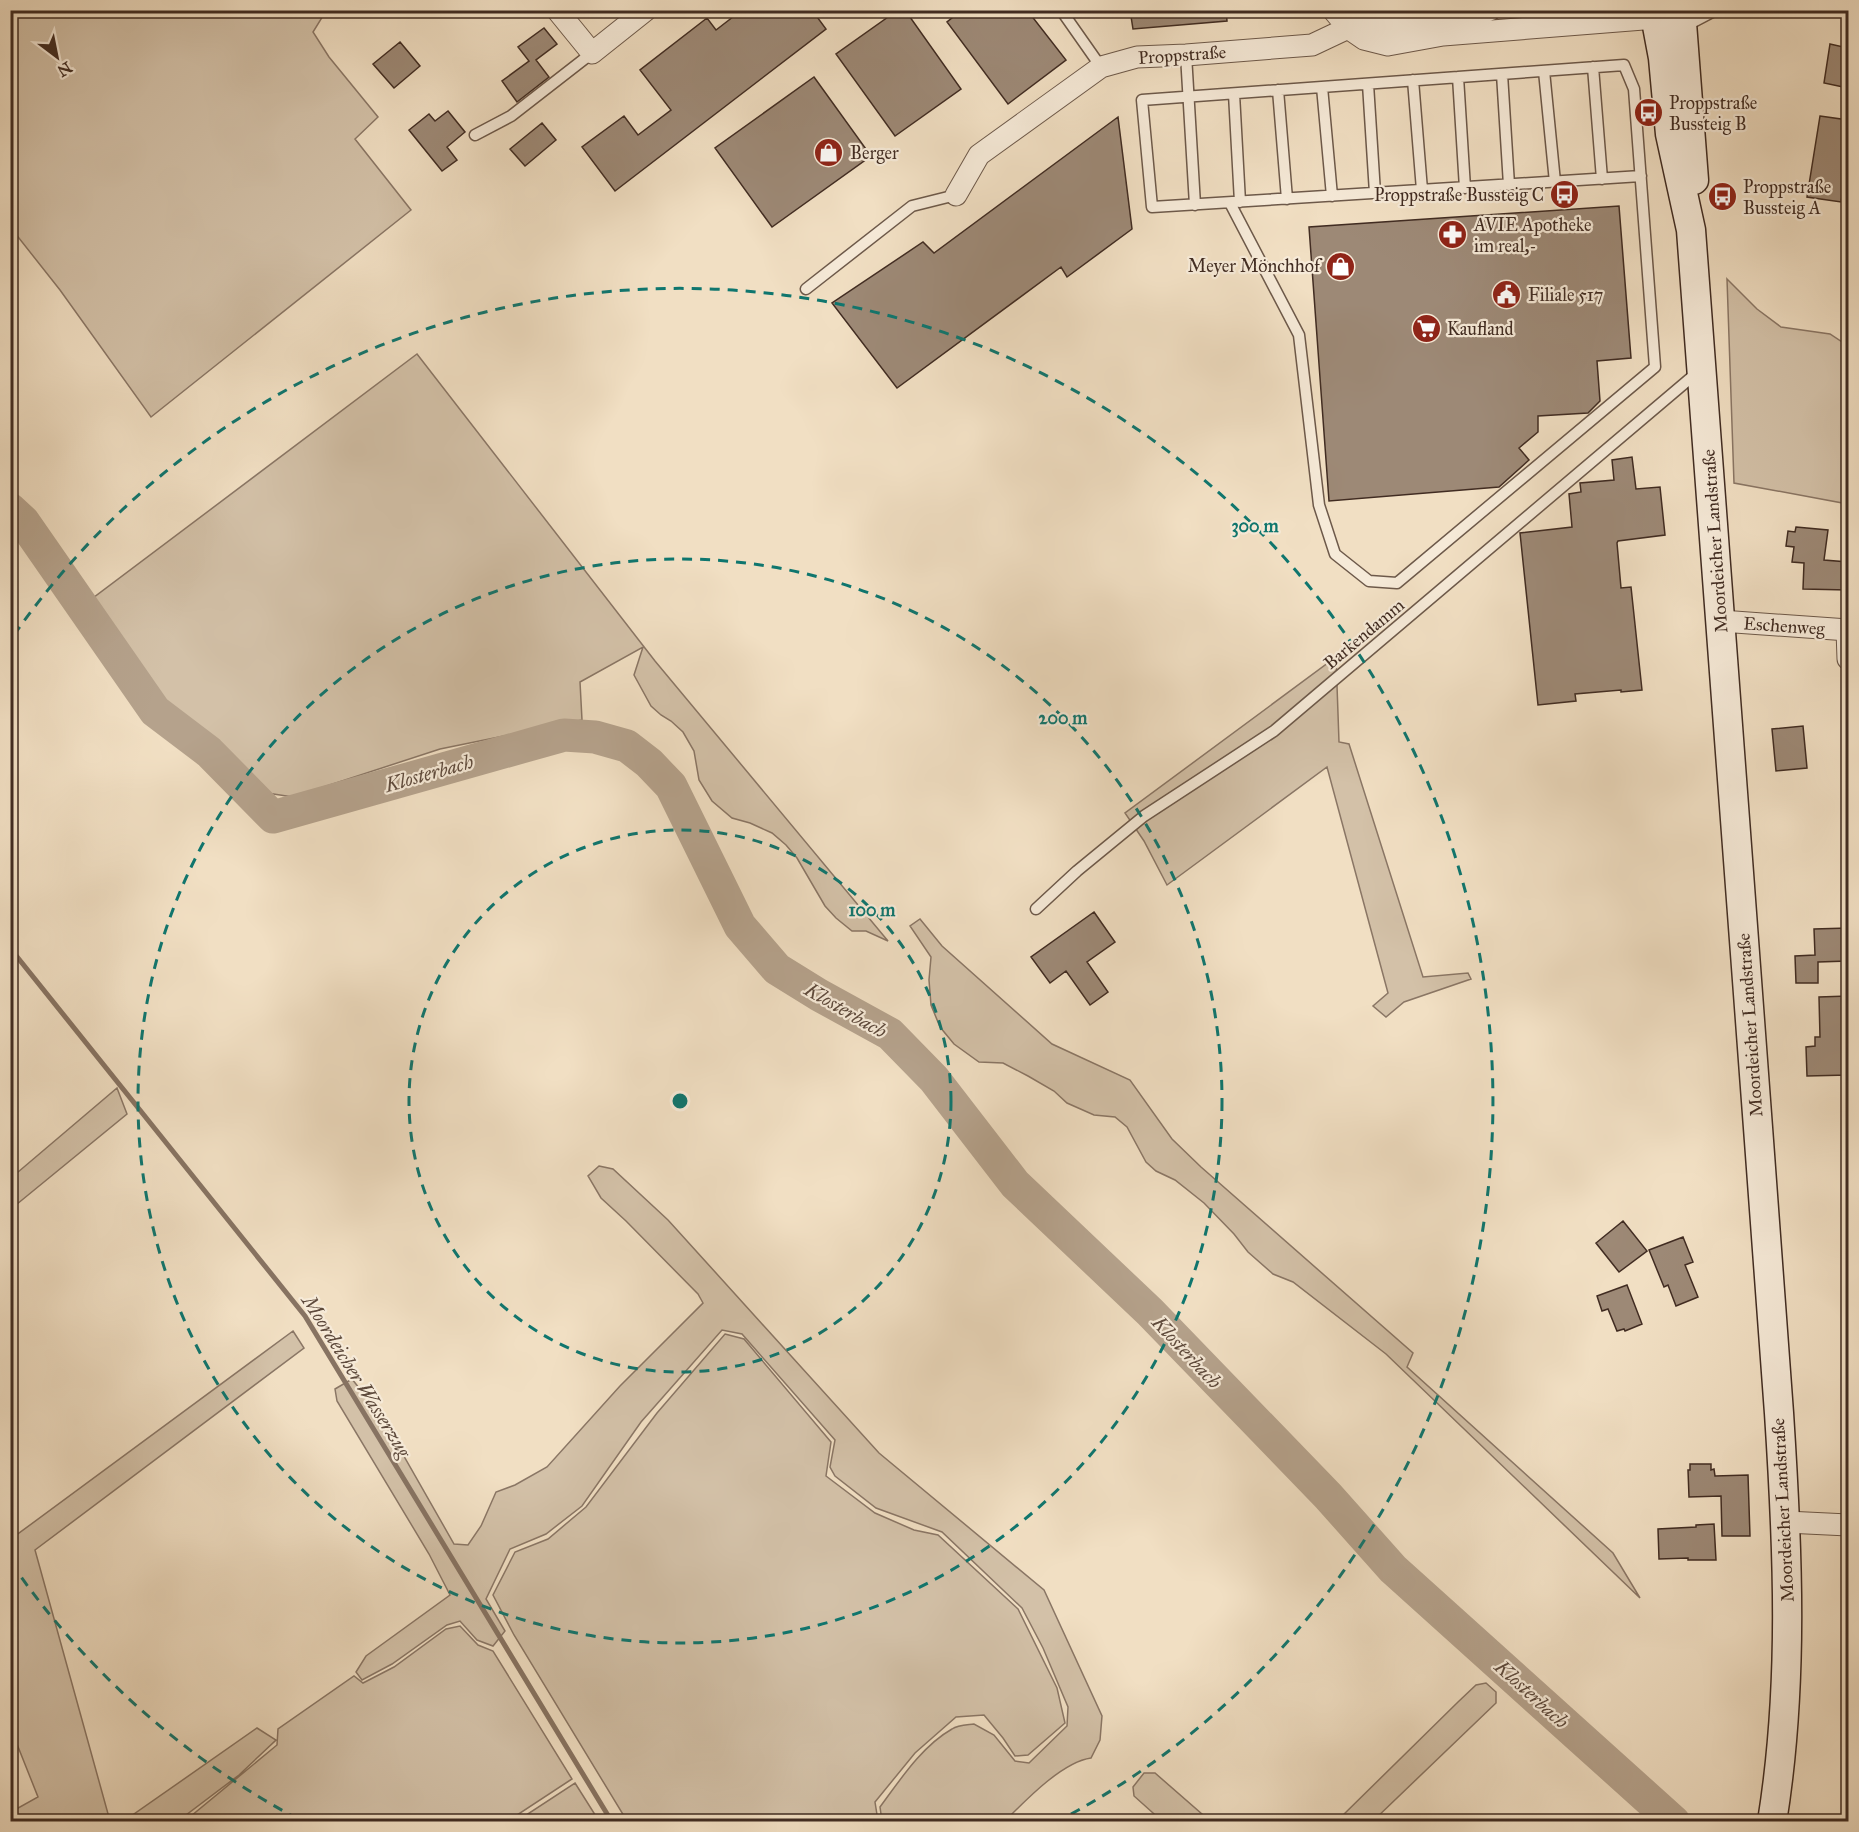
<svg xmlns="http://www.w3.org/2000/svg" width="1859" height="1832" font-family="'IM FELL Great Primer',serif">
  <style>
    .green { fill: #d3c1a8; stroke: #8a7665; stroke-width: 1.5 }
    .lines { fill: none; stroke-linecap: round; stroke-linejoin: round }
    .stream { stroke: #877362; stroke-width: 5 }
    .river { stroke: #b5a28c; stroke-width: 33 }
    .building { fill: #9d8976; stroke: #412c22; stroke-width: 1.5 }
    .service-casing { stroke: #6d594a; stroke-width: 13 }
    .minor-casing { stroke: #6d594a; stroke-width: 23 }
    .secondary-casing { stroke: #412c22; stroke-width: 31 }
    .service { stroke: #f6ead8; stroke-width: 10 }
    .minor { stroke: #f6ead8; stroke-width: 21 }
    .secondary { stroke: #f6ead8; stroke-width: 28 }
    .ring { fill: none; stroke: #0f766e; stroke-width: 3; stroke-dasharray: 10 8 }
    .labels { text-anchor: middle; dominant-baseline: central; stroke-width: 4.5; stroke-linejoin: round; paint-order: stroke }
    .street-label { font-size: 18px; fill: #412c22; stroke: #f6ead8 }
    .poi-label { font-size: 18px; fill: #412c22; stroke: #f6ead8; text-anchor: start }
    .water-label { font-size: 20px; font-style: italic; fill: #5e4a3c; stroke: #f6ead8 }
    .centre { fill: #0f766e; stroke: #f6ead8; stroke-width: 3 }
    .ring-label { font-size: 18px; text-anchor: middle; font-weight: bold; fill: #0f766e; stroke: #f6ead8; stroke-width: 4.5; stroke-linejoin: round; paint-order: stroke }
  </style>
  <rect width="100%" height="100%" fill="#f1dfc3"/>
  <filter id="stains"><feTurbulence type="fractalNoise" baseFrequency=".00333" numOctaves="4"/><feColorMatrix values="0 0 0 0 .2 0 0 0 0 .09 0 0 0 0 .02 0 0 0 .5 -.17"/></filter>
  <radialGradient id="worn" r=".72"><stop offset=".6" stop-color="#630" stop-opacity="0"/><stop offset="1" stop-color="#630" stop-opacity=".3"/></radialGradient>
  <!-- green -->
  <path class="green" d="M10,11H326L313,32L329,57L378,117L355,139L411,210L151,417L60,290L11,228Z
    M1727,279L1757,309L1781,327L1830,334L1848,346V504L1734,483Z
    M417,354L655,661L888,941L866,931H852L836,918L825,906L797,858L786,845L772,833L750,823L732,818L712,801L699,780L694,751L683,732L671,721L661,715L651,706L634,675L643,647L580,682L582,720L440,749L293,797L267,793L232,754L161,697L93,598Z
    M1336,657L1339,742L1349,744L1423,977L1468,973L1471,979L1404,1002L1386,1017L1373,1006L1388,993L1327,767L1167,885L1144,841L1125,813Z
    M920,919L942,946L1052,1044L1130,1080L1172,1139L1201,1167L1413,1353L1407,1367L1613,1553L1640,1598L1386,1354L1293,1282L1273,1274L1248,1252L1234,1234L1204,1203L1175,1180L1156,1171L1146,1162L1127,1127L1115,1117L1094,1115L1067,1103L1054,1091L1028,1076L1003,1063L979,1062L954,1044L940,1027L931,1005L929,980L931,957L910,926Z
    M117,1088L127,1114L11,1209V1178Z
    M599,1166L613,1169L668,1220L879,1453L1044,1590L1102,1716L1100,1740L1091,1758C1062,1762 1025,1801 1005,1821H882L880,1807C900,1780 922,1746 952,1729C958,1725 967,1725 974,1724L994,1735L1015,1761L1029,1763L1067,1726L1068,1707L1043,1648L1022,1608L942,1532L876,1508L835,1476L830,1467L835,1440L742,1334L722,1330L641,1422L582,1506L546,1534L510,1549L486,1599L505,1631L493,1646L477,1640L460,1621L447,1625L392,1664L362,1680L356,1672L366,1656L450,1595L429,1554L337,1401L335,1389L352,1379L381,1416L454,1544L468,1545L481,1526L496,1492L515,1485L547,1467L620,1386L703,1303L698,1294L626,1221L601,1198L588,1176Z
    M293,1331L304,1348L35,1550L110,1821H11V1812L38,1797L11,1729V1539Z
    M725,1334L744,1339L831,1442L826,1476L875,1513L914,1530L938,1535L1018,1609L1057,1688L1065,1723L1028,1755L1015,1756L1003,1738L984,1715L956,1717L915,1753L875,1802L878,1821H627L514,1635L493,1595L515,1552L548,1539L586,1507L657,1413Z
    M460,1626L478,1645L493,1651L572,1779L508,1821H185L277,1745L278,1729L354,1676L363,1683L394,1667L446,1629Z
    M1486,1683L1496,1692V1703L1373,1821H1337L1458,1702L1476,1685Z
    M257,1728L276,1740L239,1775L178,1821H124Z
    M1144,1773H1155L1210,1821H1162L1134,1796L1133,1787Z
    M575,1783L599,1821H517Z"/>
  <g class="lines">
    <!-- stream -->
    <path class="stream" d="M10,948L305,1316L612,1822"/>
    <!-- river -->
    <path class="river" d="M10,509L23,521L155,711L209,752L273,817L564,735L595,737L627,746L649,763L671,786L740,926L777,969L819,995L890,1034L934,1079L1015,1184L1150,1312L1328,1496L1393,1569L1674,1822"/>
  </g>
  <!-- building -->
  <path class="building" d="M742,10H812L826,29L615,191L582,147L624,116L638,135L671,110L640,70L707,18L716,30Z
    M898,10H905L961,89L895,136L836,54Z
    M962,10H1027L1066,60L1008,104L947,22Z
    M1130,10H1226L1227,21L1133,29Z
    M544,28L557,44L536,60L549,77L517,102L502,81L529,61L518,47Z
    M400,42L420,66L394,88L373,64Z
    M1830,44L1848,48V88L1824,83Z
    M814,77L871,156L772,227L715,148Z
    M448,111L465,132L447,147L457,160L442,171L409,130L429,114L435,121Z
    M1820,116L1848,120V155L1841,202L1807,197Z
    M1118,117L1132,229L1067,277L1061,267L897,388L832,303L923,242L934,253Z
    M542,123L556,140L525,166L510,149Z
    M1619,206L1631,358L1597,361L1600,401L1588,413L1538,416V432L1519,448L1529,460L1499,487L1329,501L1309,227Z
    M1632,457L1636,489L1660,487L1665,535L1618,541L1617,543L1621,588L1631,587L1642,690L1621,692V690L1575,694L1576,701L1538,705L1520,533L1572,527L1569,494L1581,492L1580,483L1614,480L1612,460Z
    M1796,527L1828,530L1824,560L1848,562V590L1803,589L1804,563L1792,562L1794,547L1786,546L1788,531L1795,532Z
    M1803,726L1807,768L1776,771L1772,729Z
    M1094,912L1115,942L1087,962L1108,992L1090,1005L1066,971L1050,983L1031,957Z
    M1848,928V961L1818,962V983H1796L1795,956L1815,955L1814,929Z
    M1848,996V1075L1807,1076L1806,1047L1815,1046V1037H1820L1819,997Z
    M1623,1221L1647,1251L1619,1272L1596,1243Z
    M1683,1237L1693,1262L1685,1265L1698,1297L1676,1306L1668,1285L1664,1287L1649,1250Z
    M1627,1285L1642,1324L1625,1331L1624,1329L1617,1331L1608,1309L1602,1311L1597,1296Z
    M1690,1464H1711V1470L1714,1469L1715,1476L1748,1475L1750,1536H1722L1721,1496L1689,1497L1688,1470H1690Z
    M1714,1524L1716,1560H1688V1558L1659,1559L1658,1529L1696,1527V1525Z"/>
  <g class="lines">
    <defs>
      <path id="service" d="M1061,10L1101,67
        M1683,20L1695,21L1716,10
        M1186,55L1195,205
        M1593,67L1602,179
        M1544,71L1555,182
        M1502,74L1509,185
        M1458,77L1465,188
        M1413,80L1422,190
        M1368,84L1375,193
        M1322,87L1332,196
        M1278,90L1287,199
        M1234,94L1240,202
        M475,135L511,116L592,53
        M1230,203L1299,335L1319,505L1335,554L1369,581L1397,583L1655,367L1634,89L1624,65L1142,100L1152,207L1641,176
        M806,289L912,206L956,195
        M1036,909L1077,871L1144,816L1274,731L1699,371"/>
      <path id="minor" d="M557,10L592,53L646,10
        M1333,10L1348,28L1364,39L1388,45L1443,35L1656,18L1669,19
        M956,195L979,155L1101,67L1137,57L1186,55L1312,45L1348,28L1361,25L1372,26L1409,21L1433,16L1490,10
        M1721,621L1848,630
        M1847,630L1848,659
        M1786,1522L1848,1525"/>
      <path id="secondary" d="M1654,10L1663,58L1670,134L1691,230C1714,534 1736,838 1759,1141C1766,1232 1773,1323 1779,1413C1788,1550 1794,1686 1772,1822
        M1681,10L1694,180"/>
    </defs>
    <!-- service casing -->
    <use href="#service" class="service-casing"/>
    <!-- minor casing -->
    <use href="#minor" class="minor-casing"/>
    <!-- secondary casing -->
    <use href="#secondary" class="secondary-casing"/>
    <!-- service -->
    <use href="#service" class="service"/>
    <!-- minor -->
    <use href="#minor" class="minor"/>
    <!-- secondary -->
    <use href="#secondary" class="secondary"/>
  </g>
  <!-- distance rings -->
  <g class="ring">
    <circle cx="680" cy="1101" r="271"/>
    <circle cx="680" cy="1101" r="542"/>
    <path d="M298 1819A813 813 0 0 1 14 1567M14 635A813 813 0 1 1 1062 1819"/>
  </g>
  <!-- icons -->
  <defs>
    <symbol id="bus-disc" viewBox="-11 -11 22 22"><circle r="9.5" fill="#8f2418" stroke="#f6ead8"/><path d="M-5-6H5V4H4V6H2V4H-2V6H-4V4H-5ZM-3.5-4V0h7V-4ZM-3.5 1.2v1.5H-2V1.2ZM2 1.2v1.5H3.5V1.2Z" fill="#fff"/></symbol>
    <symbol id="shop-disc" viewBox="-11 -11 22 22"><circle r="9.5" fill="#8f2418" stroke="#f6ead8"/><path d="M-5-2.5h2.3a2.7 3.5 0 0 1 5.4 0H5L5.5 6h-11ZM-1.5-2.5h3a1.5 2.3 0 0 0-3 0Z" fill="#fff"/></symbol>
    <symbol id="pharmacy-disc" viewBox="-11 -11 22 22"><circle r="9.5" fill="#8f2418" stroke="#f6ead8"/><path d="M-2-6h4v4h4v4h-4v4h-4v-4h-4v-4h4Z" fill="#fff"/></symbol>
    <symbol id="civic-disc" viewBox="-11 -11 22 22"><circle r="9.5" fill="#8f2418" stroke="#f6ead8"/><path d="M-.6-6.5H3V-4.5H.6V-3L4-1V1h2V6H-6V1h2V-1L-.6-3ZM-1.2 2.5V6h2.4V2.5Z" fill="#fff"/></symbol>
    <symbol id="supermarket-disc" viewBox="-11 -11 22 22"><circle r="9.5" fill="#8f2418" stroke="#f6ead8"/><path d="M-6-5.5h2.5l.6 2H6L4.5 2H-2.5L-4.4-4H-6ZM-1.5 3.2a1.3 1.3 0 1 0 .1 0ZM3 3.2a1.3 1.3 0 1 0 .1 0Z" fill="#fff"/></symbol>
  </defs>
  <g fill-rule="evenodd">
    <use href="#bus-disc" x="1632" y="96" width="33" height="33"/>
    <use href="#shop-disc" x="812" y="136" width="33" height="33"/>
    <use href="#bus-disc" x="1548" y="178" width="33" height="33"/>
    <use href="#bus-disc" x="1706" y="180" width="33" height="33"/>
    <use href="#pharmacy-disc" x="1436" y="218" width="33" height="33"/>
    <use href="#shop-disc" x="1324" y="250" width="33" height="33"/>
    <use href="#civic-disc" x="1490" y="278" width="33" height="33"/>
    <use href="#supermarket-disc" x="1410" y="312" width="33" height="33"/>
  </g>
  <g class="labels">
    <!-- street labels -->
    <g class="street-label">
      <text transform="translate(1182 55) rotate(-4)">Proppstraße</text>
      <text transform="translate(1715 541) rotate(-94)">Moordeicher Landstraße</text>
      <text transform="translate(1784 626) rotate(4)">Eschenweg</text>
      <text transform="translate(1364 634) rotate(-40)">Barkendamm</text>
      <text transform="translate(1750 1025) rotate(-94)">Moordeicher Landstraße</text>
      <text transform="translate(1783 1510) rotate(-93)">Moordeicher Landstraße</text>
    </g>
    <!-- poi labels -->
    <g class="poi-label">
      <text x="1669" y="103">Proppstraße<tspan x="1669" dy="21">Bussteig B</tspan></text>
      <text x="850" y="153">Berger</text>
      <text x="1743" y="187">Proppstraße<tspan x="1743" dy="21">Bussteig A</tspan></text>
      <text x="1544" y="195" text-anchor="end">Proppstraße Bussteig C</text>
      <text x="1474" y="225">AVIE Apotheke<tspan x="1474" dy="21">im real,-</tspan></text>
      <text x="1320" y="266" text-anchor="end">Meyer Mönchhof</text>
      <text x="1528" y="295">Filiale 517</text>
      <text x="1447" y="329">Kaufland</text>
    </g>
    <!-- water labels -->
    <g class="water-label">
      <text transform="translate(429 773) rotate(-16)">Klosterbach</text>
      <text transform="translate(846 1010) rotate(30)">Klosterbach</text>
      <text transform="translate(1187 1352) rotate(47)">Klosterbach</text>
      <text transform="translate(357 1376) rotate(58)">Moordeicher Wasserzug</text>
      <text transform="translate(1532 1694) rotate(42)">Klosterbach</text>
    </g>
  </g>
  <circle cx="680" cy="1101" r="9" class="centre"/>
  <g class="ring-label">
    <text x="1255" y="532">300 m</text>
    <text x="1063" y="724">200 m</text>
    <text x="872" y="916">100 m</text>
  </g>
  <!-- margin -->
  <rect width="1859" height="1832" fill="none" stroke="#f1dfc3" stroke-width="36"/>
  <rect x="12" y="12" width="1835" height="1808" fill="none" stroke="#412c22" stroke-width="3"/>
  <rect x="18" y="18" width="1823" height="1796" fill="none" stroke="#412c22" stroke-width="1.5"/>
  <!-- north arrow -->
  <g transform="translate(57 57) rotate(148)" stroke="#f6ead8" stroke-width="4.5" paint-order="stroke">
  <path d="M0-4.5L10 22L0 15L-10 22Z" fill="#412c22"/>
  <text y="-9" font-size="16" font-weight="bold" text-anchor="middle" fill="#412c22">N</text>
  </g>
  <rect width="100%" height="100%" filter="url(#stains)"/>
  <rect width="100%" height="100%" fill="url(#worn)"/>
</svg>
